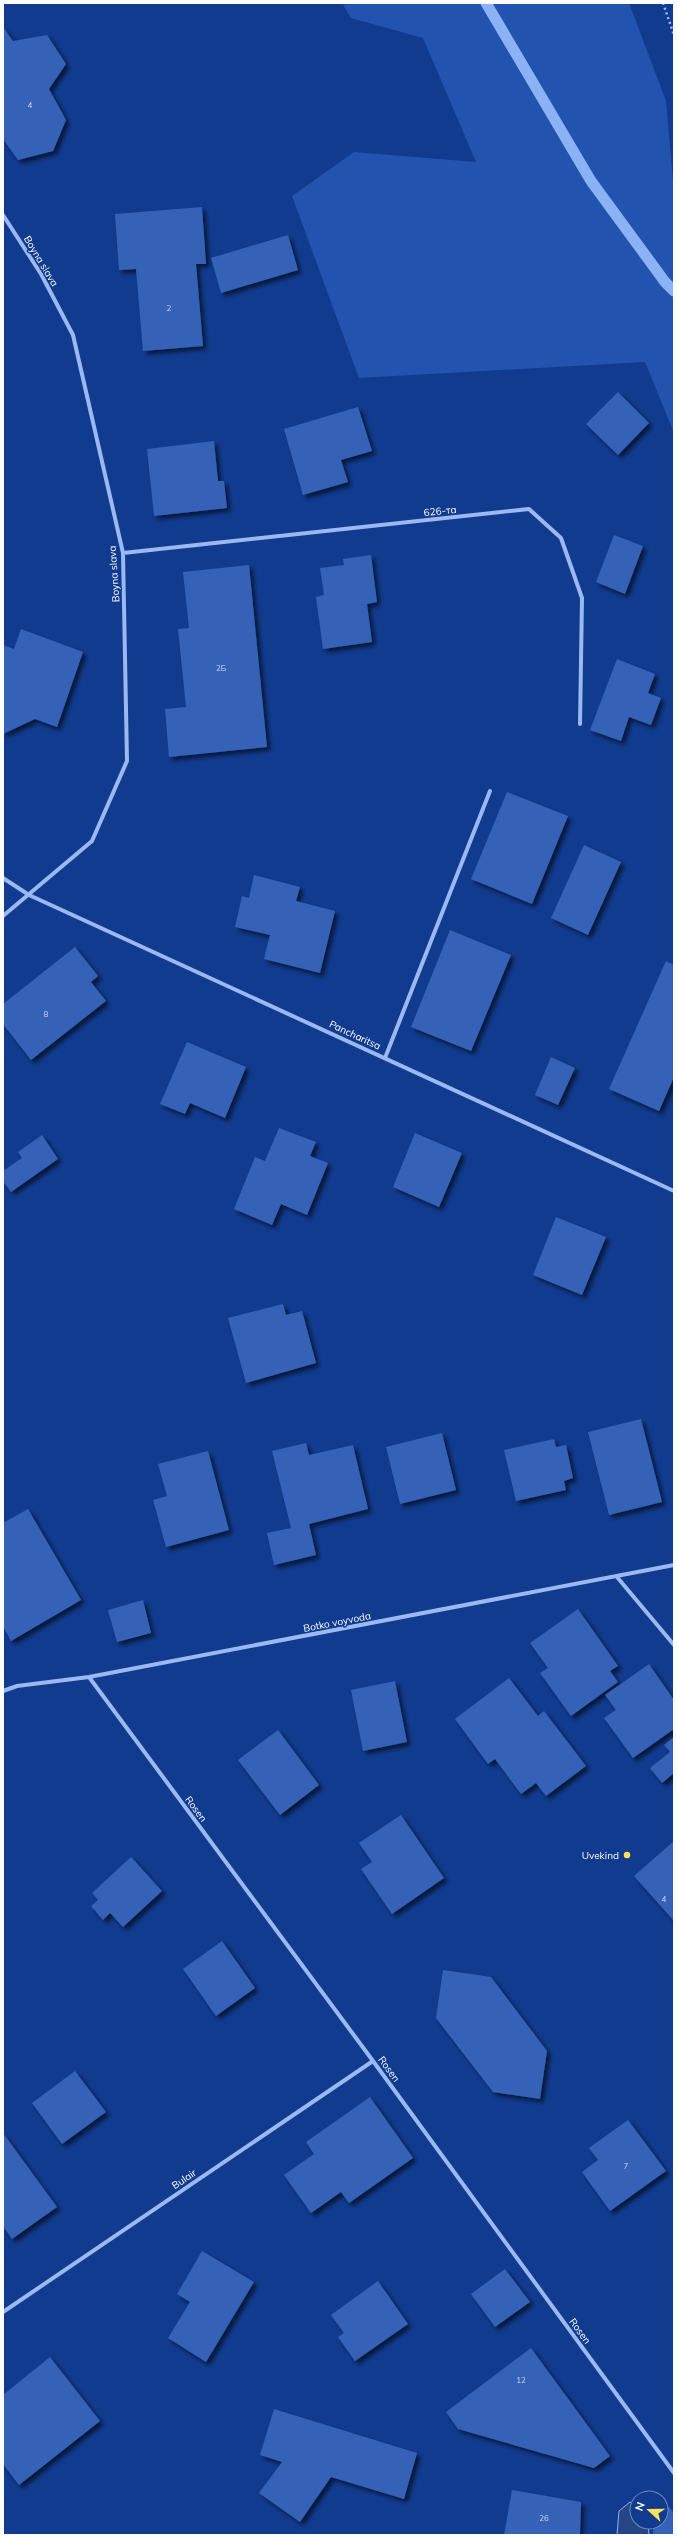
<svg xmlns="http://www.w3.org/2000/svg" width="677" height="2538" font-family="Mulish,sans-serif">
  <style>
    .green { fill: #2253ae }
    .water { fill: #264585; stroke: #8cb2f6 }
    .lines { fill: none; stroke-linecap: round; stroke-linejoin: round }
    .stream { stroke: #8cb2f6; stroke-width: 11 }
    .building { fill: #3462b7; filter: url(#shadow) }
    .path { stroke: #9ab9f2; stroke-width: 2.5; stroke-dasharray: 2 3; stroke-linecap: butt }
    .street { stroke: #9ab9f2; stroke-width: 4 }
    .poi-dot { fill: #ffe15c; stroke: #113b8f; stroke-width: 1.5 }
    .labels { text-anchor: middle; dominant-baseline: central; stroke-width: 3; stroke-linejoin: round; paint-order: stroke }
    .number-label { font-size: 8px; fill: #ccd8ed }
    .street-label { font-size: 10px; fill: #fff; stroke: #113b8f }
    .poi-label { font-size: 10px; fill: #fff; stroke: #113b8f; text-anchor: end }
  </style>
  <defs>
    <filter id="shadow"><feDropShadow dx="3.5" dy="3.5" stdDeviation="2" flood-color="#0009"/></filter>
  </defs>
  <rect width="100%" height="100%" fill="#113b8f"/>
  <!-- green -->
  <path class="green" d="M342,3H629L666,101L674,192V433L645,362L359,378L292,196L354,152L476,162L423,38L351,18Z"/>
  <!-- water -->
  <path class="water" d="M630,2502L637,2508V2522H648L649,2535H617L619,2511Z"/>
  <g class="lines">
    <!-- stream -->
    <path class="stream" d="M486,3L591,181L665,282L674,291"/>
  </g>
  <!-- building -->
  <path class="building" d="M3,27L13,41L47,35L66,64L49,89L66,120L53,151L18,160L3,139Z
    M202,207L206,264H196L203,346L143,351L136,269L119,270L115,214Z
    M288,235L298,270L221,293L211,258Z
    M618,392L649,423L618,455L586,424Z
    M358,407L372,451L341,460L348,482L303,495L284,429Z
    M214,441L218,481H224L227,508L154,516L147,449Z
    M614,535L643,546L625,594L596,582Z
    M371,555L377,602L367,604L372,642L323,649L316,597L324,595L320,568L344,565L343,559Z
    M249,565L267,747L169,757L165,709L186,707L178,629L189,628L183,572Z
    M21,629L83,652L57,727L35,719L3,734V645L14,649Z
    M617,659L655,674L648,693L661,698L651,725L629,717L621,741L590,730Z
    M507,792L568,816L532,904L471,879Z
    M584,845L621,862L588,935L551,918Z
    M254,875L300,887L296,901L335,911L320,973L264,959L270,935L235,927L242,896L249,898Z
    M450,930L511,955L471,1051L411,1027Z
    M75,947L98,976L91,982L106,1001L31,1060L3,1024V1004Z
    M666,961L674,965V1077L659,1111L609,1089Z
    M187,1042L246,1067L225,1118L190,1103L185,1114L160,1104Z
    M551,1057L575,1068L558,1105L535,1095Z
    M279,1128L316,1142L310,1156L328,1163L307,1215L281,1204L272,1225L234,1209L255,1157L265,1161Z
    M415,1133L462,1153L439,1207L393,1187Z
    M42,1135L58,1159L11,1192L3,1181V1171L22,1158L18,1152Z
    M556,1217L606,1237L582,1295L533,1275Z
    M283,1304L286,1315L302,1311L316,1363L246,1383L228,1318Z
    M641,1419L662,1502L609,1515L588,1432Z
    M442,1433L456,1490L400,1504L386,1447Z
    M554,1439L556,1447L566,1445L573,1478L564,1481L566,1490L516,1501L504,1450Z
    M306,1443L309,1455L353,1445L368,1509L309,1524L316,1555L274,1565L267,1533L291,1528L272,1451Z
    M208,1451L229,1530L166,1547L153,1500L167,1496L158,1464Z
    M28,1509L81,1600L11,1641L3,1626V1523Z
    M143,1600L151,1633L117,1642L108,1610Z
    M578,1609L618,1666L610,1671L618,1682L571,1716L540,1673L548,1668L530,1643Z
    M649,1664L674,1700V1729L633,1758L604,1718L616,1710L605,1695Z
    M509,1678L538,1716L544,1711L586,1766L546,1796L536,1783L521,1794L495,1759L488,1764L455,1719Z
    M395,1681L407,1742L363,1751L351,1690Z
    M278,1730L319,1785L280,1815L238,1760Z
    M674,1737V1773L662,1783L650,1768L670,1752L664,1745Z
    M401,1815L444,1878L392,1914L361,1869L372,1862L359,1843Z
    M674,1841V1921L634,1876Z
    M131,1857L162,1891L123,1927L110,1913L103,1920L91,1906L98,1900L92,1893Z
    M222,1941L255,1988L216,2016L183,1969Z
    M443,1970L491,1977L547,2051L540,2099L493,2092L436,2018Z
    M75,2071L106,2112L62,2144L32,2103Z
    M370,2097L413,2158L349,2203L341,2192L311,2213L284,2175L314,2154L306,2142Z
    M628,2120L666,2171L610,2211L582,2172L598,2160L589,2148Z
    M3,2133L57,2207L12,2239L3,2226Z
    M202,2251L254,2282L206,2362L168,2338L190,2302L177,2294Z
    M505,2269L530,2302L495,2327L471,2294Z
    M378,2281L408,2324L355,2361L338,2337L344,2333L331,2315Z
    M531,2348L610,2456L594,2468L458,2429L446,2412Z
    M50,2357L100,2421L19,2485L3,2464V2395Z
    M274,2409L417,2453L404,2499L331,2477L300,2522L259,2493L282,2462L260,2455Z
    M512,2490L581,2502L580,2535H504Z
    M669,2507L674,2513V2535H653V2522H661V2514Z"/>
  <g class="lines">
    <!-- path -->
    <path class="path" d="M663,3L674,35"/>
    <!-- street -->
    <path class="street" d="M3,215L41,274L73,335L87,396L123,553L127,761L92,841L3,916
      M123,553L529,509L561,538L582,598L580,724
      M3,878L29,895L674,1191
      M385,1058L490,791
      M617,1577L674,1645
      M89,1677L373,2061L674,2473
      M3,1691L17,1686L89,1677L674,1565
      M3,2312L373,2061"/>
  </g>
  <!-- markers -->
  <circle class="poi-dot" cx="627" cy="1855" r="4"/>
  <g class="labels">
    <!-- number labels -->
    <g class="number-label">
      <text x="30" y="105">4</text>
      <text x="169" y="308">2</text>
      <text x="221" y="668">2Б</text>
      <text x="46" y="1014">8</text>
      <text x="664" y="1899">4</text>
      <text x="626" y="2166">7</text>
      <text x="521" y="2380">12</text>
      <text x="544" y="2518">26</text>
    </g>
    <!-- street labels -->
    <g class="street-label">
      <text transform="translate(41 261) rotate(59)">Boyna slava</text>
      <text transform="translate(440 511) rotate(-6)">626-та</text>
      <text transform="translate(114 574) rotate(-94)">Boyna slava</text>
      <text transform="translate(355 1035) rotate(25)">Pancharitsa</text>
      <text transform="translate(337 1622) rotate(-11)">Botko voyvoda</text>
      <text transform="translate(196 1809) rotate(53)">Rosen</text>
      <text transform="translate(389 2069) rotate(54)">Rosen</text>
      <text transform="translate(184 2179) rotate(-34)">Bulair</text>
      <text transform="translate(580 2331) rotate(54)">Rosen</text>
    </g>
    <!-- poi labels -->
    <g class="poi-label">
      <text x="619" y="1855">Uvekind</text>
    </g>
  </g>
  <!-- border -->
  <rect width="677" height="2538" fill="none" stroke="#ffffff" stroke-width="8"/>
  <!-- north arrow -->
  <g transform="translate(649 2510) rotate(291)"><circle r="19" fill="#113b8f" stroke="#7089bc"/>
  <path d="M0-3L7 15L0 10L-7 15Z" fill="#ffe15c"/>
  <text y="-6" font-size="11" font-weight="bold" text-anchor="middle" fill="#ffffff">N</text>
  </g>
</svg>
